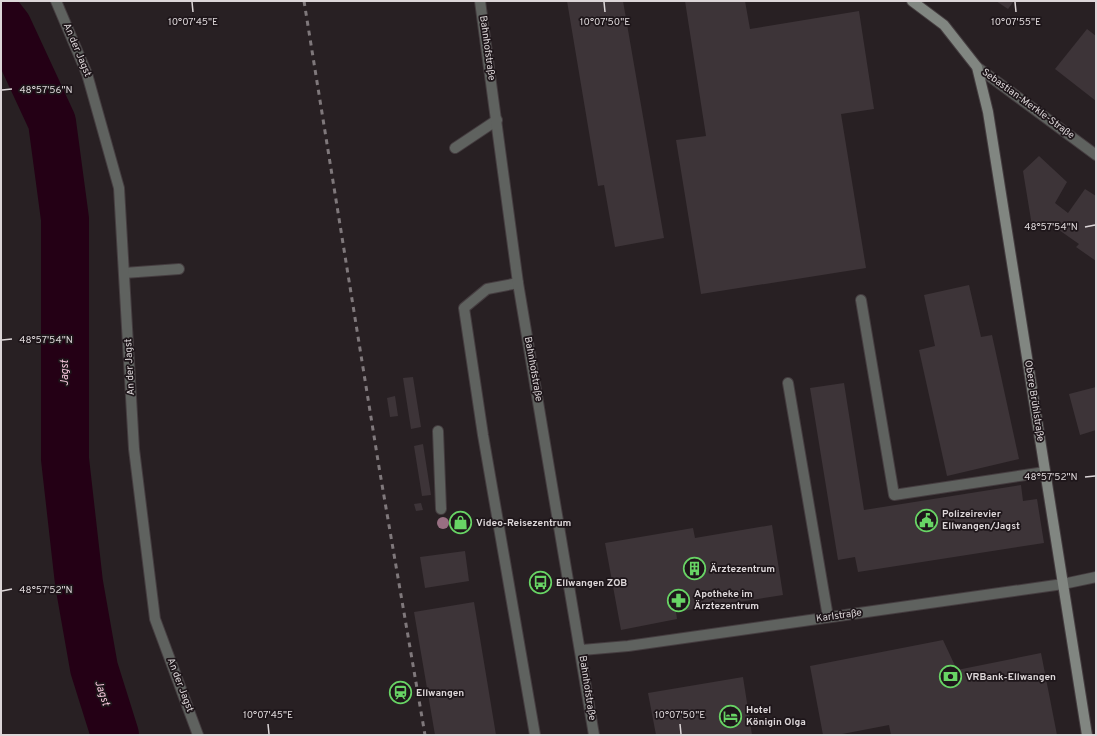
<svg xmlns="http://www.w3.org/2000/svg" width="1097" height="736" font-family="Overpass,sans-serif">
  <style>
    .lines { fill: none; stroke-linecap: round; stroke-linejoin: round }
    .river { stroke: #240015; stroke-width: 48 }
    .building { fill: #3d3438 }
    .lane-casing { stroke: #453d40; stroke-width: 12 }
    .street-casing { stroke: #453d40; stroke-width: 12 }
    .secondary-casing { stroke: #453d40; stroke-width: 12 }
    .lane { stroke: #5f625f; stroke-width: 10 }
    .street { stroke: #5f625f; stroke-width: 10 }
    .secondary { stroke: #818681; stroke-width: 10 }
    .rail { stroke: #7f787b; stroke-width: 3; stroke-dasharray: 5 5; stroke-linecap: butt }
    .tree { fill: #986f82 }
    .ticks { fill: none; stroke: #dcd6d8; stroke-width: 1.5 }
    .labels { text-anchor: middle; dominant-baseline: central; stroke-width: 3.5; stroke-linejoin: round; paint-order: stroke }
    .street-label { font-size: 10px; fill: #dcd6d8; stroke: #1e161a }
    .poi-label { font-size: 10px; font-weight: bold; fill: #dcd6d8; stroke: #1e161a; text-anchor: start }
    .water-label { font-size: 11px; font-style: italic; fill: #f7c8dd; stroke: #1e161a }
    .ticks-label { font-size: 10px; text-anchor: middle; fill: #dcd6d8; stroke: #1e161a; stroke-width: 3.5; stroke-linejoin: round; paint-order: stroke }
  </style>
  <rect width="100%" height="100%" fill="#282023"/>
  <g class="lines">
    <!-- river -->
    <path class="river" d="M1,18L8,27L52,122L65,219V459L79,583L94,668L115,735"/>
  </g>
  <!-- building -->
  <path class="building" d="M567,1H623L664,238L615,247L604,185L598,186Z
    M685,1H745L750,29L859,11L874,109L841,114L866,268L701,294L676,140L706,136Z
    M996,1H1014L1008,9Z
    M1087,29L1096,36V101L1055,69Z
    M1039,156L1067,182L1055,203L1068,213L1085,189L1096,196V261L1076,247L1079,244L1049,223L1032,226L1023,171Z
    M969,285L981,337L992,335L1019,459L947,476L919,350L935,346L924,295Z
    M413,377L421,427L411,429L403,378Z
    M844,383L864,510L1021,485L1023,501L1037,499L1044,543L858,572L855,557L838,560L810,388Z
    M1096,387V430L1080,435L1069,394Z
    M395,396L398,416L390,417L387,398Z
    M423,444L431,495L422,496L414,446Z
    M421,503L423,510L416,511L414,504Z
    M463,518L464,526L457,527L456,519Z
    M772,525L783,595L676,612L677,619L621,630L605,543L693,528L695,538Z
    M465,551L469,581L425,588L420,557Z
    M474,602L496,735H435L414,612Z
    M943,640L957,670L1041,653L1057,735H891L889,725L837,735H823L810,666Z
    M743,677L752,735H656L648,693Z"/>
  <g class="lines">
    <defs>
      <path id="lane" d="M455,148L497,120
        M124,273L179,269
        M518,283L487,289L464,308L483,435L535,735
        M861,300L894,495L1045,472
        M788,383L828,617
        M438,431L441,509"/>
      <path id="street" d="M56,1L87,74L119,188L134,449L155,619L198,735
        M480,1L518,283L594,735
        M977,67L1096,155
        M582,650L628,646L1063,584L1096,577"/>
      <path id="secondary" d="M912,1L944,25L977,67L988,112L1087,735"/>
    </defs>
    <!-- lane casing -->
    <use href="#lane" class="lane-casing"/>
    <!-- street casing -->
    <use href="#street" class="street-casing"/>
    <!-- secondary casing -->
    <use href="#secondary" class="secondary-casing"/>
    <!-- lane -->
    <use href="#lane" class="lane"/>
    <!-- street -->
    <use href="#street" class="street"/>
    <!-- secondary -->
    <use href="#secondary" class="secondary"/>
    <!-- rail -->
    <path class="rail" d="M304,1L379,467L425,735"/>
  </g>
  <!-- trees -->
  <circle class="tree" cx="443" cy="523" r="6"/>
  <!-- ticks -->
  <path class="ticks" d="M192,2L193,12M604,2L605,12M1015,2L1016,12M2,90L12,89M1085,227L1095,225M2,340L12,339M1085,477L1095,476M2,591L12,589M268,724L269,734M680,724L681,734"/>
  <!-- icons -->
  <defs>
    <symbol id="civic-ring" viewBox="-11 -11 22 22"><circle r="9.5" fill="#1e161a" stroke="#68d465" stroke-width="1.5"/><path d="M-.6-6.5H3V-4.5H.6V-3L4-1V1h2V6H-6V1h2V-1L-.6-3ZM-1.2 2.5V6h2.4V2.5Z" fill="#68d465"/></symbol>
    <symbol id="shop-ring" viewBox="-11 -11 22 22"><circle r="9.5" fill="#1e161a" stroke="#68d465" stroke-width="1.5"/><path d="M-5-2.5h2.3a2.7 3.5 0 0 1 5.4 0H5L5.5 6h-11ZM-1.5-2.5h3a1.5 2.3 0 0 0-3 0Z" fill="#68d465"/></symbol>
    <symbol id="building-ring" viewBox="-11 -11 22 22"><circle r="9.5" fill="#1e161a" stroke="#68d465" stroke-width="1.5"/><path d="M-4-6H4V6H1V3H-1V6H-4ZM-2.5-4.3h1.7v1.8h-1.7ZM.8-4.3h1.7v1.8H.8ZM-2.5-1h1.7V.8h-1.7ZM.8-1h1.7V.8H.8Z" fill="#68d465"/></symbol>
    <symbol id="bus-ring" viewBox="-11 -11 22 22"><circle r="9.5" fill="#1e161a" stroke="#68d465" stroke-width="1.5"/><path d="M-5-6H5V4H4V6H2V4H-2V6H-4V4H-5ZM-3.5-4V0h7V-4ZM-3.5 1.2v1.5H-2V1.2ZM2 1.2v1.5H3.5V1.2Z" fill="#68d465"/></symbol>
    <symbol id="pharmacy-ring" viewBox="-11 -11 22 22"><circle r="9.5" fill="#1e161a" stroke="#68d465" stroke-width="1.5"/><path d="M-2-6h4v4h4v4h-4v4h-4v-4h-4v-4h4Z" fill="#68d465"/></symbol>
    <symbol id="bank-ring" viewBox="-11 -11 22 22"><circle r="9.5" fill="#1e161a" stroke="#68d465" stroke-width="1.5"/><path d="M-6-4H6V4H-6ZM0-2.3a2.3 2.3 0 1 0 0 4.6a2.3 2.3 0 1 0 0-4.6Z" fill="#68d465"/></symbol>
    <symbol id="station-ring" viewBox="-11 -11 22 22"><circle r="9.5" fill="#1e161a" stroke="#68d465" stroke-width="1.5"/><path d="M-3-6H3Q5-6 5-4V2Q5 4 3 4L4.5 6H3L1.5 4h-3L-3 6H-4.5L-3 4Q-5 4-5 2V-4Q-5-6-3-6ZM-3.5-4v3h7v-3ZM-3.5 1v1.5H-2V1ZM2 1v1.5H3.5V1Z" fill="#68d465"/></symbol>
    <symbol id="hotel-ring" viewBox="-11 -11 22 22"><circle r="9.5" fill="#1e161a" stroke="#68d465" stroke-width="1.5"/><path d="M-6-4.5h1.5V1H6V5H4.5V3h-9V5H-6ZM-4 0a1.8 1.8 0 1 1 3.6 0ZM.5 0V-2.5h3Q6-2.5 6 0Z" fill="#68d465"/></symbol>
  </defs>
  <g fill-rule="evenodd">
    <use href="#civic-ring" x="914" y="508" width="25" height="25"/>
    <use href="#shop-ring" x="448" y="510" width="25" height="25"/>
    <use href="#building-ring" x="682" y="556" width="25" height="25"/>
    <use href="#bus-ring" x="528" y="570" width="25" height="25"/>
    <use href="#pharmacy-ring" x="666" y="588" width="25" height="25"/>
    <use href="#bank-ring" x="938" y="664" width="25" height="25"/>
    <use href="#station-ring" x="388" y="680" width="25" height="25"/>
    <use href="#hotel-ring" x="718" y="704" width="25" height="25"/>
  </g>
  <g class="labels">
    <!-- street labels -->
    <g class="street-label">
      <text transform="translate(487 48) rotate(82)">Bahnhofstraße</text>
      <text transform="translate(77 50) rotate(67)">An der Jagst</text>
      <text transform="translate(1028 104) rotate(36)">Sebastian-Merkle-Straße</text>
      <text transform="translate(130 367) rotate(-93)">An der Jagst</text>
      <text transform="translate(533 369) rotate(80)">Bahnhofstraße</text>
      <text transform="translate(1034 401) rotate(81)">Obere Brühlstraße</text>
      <text transform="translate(839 616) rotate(-8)">Karlstraße</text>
      <text transform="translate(180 685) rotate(69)">An der Jagst</text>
      <text transform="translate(587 688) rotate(81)">Bahnhofstraße</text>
    </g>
    <!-- poi labels -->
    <g class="poi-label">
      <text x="942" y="514">Polizeirevier<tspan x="942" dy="12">Ellwangen/Jagst</tspan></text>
      <text x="476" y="523">Video-Reisezentrum</text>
      <text x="710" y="569">Ärztezentrum</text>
      <text x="556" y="583">Ellwangen ZOB</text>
      <text x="694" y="594">Apotheke im<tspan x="694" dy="12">Ärztezentrum</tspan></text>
      <text x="966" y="677">VRBank-Ellwangen</text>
      <text x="416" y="693">Ellwangen</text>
      <text x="746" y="710">Hotel<tspan x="746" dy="12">Königin Olga</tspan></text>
    </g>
    <!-- water labels -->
    <g class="water-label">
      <text transform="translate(65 373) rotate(-90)">Jagst</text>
      <text transform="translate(102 693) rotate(72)">Jagst</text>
    </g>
  </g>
  <g class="ticks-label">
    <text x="193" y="25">10°07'45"E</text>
    <text x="605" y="25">10°07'50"E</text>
    <text x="1016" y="25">10°07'55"E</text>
    <text x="46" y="93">48°57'56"N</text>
    <text x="1051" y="230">48°57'54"N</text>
    <text x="46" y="343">48°57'54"N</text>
    <text x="1051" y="480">48°57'52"N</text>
    <text x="46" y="593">48°57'52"N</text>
    <text x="268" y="718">10°07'45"E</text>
    <text x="680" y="718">10°07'50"E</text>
  </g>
  <!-- border -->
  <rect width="1097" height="736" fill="none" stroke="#dcd6d8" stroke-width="4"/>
</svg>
